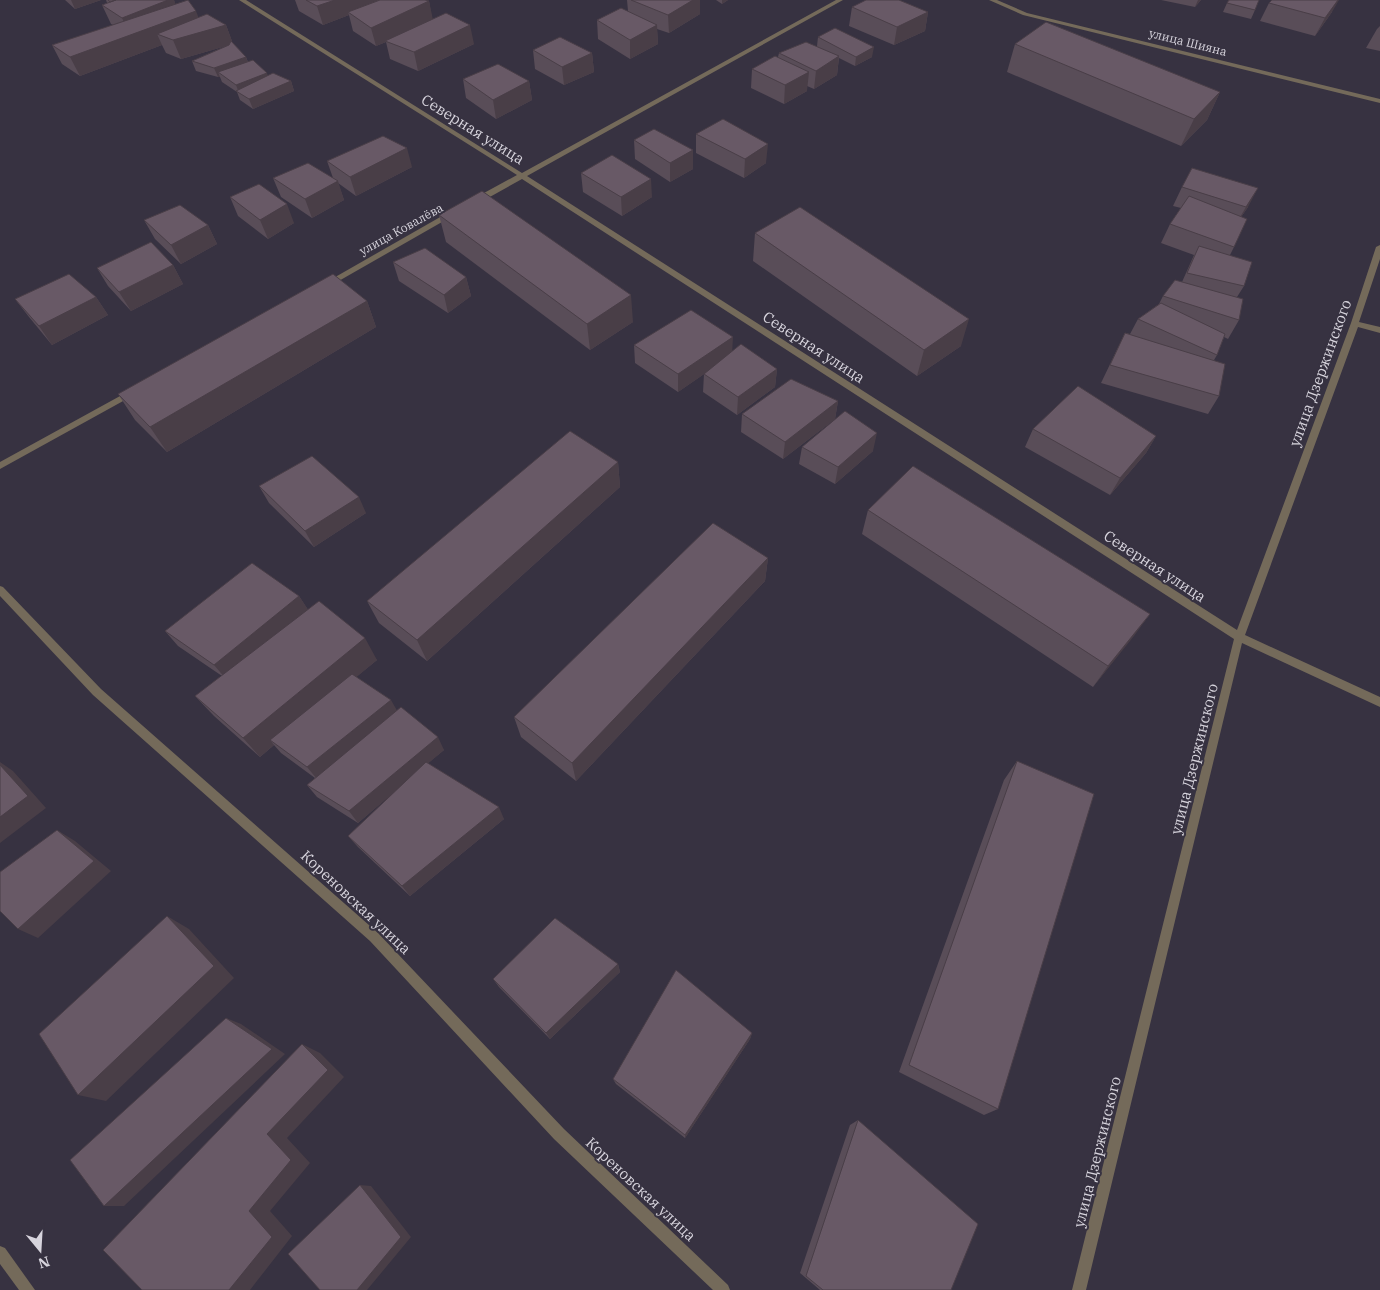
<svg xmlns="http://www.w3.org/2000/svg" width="1380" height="1290" font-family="'IBM Plex Serif',serif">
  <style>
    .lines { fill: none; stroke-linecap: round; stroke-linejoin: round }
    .lane { fill: #746a5a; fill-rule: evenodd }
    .street { fill: #746a5a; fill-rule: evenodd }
    .wall { fill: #594d58 }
    .shaded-wall { fill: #493e47 }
    .building { fill: #685966; stroke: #493e47 }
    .labels { text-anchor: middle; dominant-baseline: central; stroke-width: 4; stroke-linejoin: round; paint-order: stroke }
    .far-street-label { font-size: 12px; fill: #d7d4dd; stroke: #373241 }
    .street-label { font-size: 15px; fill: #d7d4dd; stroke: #373241 }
  </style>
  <rect width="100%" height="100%" fill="#373241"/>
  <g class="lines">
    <!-- lane -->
    <path class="lane" d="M0,1246L5,1248L35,1290H19L0,1264Z"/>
    <!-- street -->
    <path class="street" d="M239,0H246L522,173L836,0H843L527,176L1237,630L1351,323L1376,247L1380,245V259L1359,322L1380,327V333L1358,327L1245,635L1380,697V707L1242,643L1086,1290H1072L1234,639L522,179L479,203H473V199L517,175Z
      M989,0H997L1027,13L1380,99V103L1023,15Z
      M449,212H452L456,214L330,286L327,287L323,284Z
      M131,390L134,391V395L0,469V462Z
      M0,586L3,587L101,689L378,933L564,1129L728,1285L730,1290H713L554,1139L370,941L93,695L0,596Z"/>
  </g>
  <!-- wall -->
  <path class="wall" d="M65,0H101L75,9Z
    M106,0H174L175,4L198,17L226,25L233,44L246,57L248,62L268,76L291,81L294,91L253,109L240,100L237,92L222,82L220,77H218L196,71L192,61L226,46L181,59L166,53L162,45L80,76L62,64L52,45L113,25L111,24L102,5L107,3Z
    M295,0H425L429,1L432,19L474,44L418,71L390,59L386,42L376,46L353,31L349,15L323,25L299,11Z
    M627,0H700V14L669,33L657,29L658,44L630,59L598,39L597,20L628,11Z
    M716,0H728L722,4Z
    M1161,0H1201L1195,7Z
    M1227,3L1255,10L1251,19L1223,12Z
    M1269,3L1332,12L1315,36L1260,21Z
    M852,7L928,12L925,31L894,45L849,26Z
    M1380,26V51L1366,48L1377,29Z
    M818,37L872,57L855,66L839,58L837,75L814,89L807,86V91L784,104L751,88L752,69L778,57L779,53L817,46Z
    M1015,44L1220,92L1207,120L1181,146L1007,72Z
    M533,50L592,53L594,72L564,85L535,69Z
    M463,79L529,81L532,100L496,119L466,98Z
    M696,134L766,163L744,178L696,153Z
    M634,140L693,169L670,182L635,159Z
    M327,161L412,167L356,196L338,183L344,200L312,218L281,197L273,178H333Z
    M581,173L652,197L622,216L583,192Z
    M1182,187L1248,207L1241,217L1234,247L1230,255L1244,286L1237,297L1239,320L1228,339L1224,337L1217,355L1214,360L1219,396L1208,414L1101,383L1125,333L1130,334L1138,319L1159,304L1163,296L1182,282L1194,255L1161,243L1170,224L1181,208L1173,206Z
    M230,197L294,223L268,239L238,216Z
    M439,215L633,322L590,350L446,242Z
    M144,220L208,225L217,244L181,264L155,239Z
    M755,233L961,346L917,376L753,261Z
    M393,262L466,277L471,296L448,313L399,281Z
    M173,265L183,284L131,311L108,286L97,268Z
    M96,297L108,315L52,345L29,317L15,299Z
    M367,301L376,327L167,452L135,420L118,394Z
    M634,345L733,351L777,369L775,387L737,415L703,392L704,374L678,392L635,363Z
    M838,401L835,419L783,459L741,432L742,414Z
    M1033,429L1156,436L1146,453L1110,495L1025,447Z
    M802,447L873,451L835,484L799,464Z
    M618,462L620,487L427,661L379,623L367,601Z
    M259,486L366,513L314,547L269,503Z
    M868,510L1150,614L1093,687L862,534Z
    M768,558L765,581L576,781L521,737L514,717Z
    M299,596L308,610L377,660L356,677L444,750L428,763L504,819L410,896L358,847L348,836L401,786L358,823L317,797L307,785L315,778L281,753L274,745L260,757L214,716L195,696L222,676L178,646L165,631Z
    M1017,761L998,1109L984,1115L899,1072L1004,780Z
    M618,964L620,972L550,1039L499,987L493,979Z
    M752,1033L750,1039L685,1138L616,1084L613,1079Z
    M858,1120L951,1290H820L800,1273L850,1125Z"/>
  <!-- shaded-wall -->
  <path class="shaded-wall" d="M71,0H101L75,9Z
    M168,0H174L180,16L196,11L203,29L226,25L233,44L181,59L173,40L157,34L162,45L80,76L70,57L130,35L122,18Z
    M335,0H379L348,12L349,15L323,25L317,6Z
    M693,0H700V14L669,33L668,15Z
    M722,0H728L722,4Z
    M1198,0H1201L1195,7Z
    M1338,0H1339L1332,12L1315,36L1325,18Z
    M429,1L433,20L385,41L386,42L376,46L371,28Z
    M928,12L925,31L894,45L897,27Z
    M470,25L474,44L418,71L414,52Z
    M657,25L658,44L630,59V40Z
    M874,47L872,57L855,66L856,57Z
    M592,53L594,72L564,85L562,67Z
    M839,56L837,75L814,89L816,71Z
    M246,57L249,66L218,72L220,77H218L214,68Z
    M809,72L807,91L784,104L785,85Z
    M267,73L270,82L239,93L236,85Z
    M291,81L294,91L253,109L249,99Z
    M529,81L532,100L496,119L493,100Z
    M1220,92L1207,120L1181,146L1194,119Z
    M768,144L766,163L744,178L745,159Z
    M407,148L412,167L356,196L350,177Z
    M693,150V169L670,182V163Z
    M651,179L652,197L622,216L621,197Z
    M338,181L344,200L312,218L305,199Z
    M1258,188L1248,207L1235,226L1246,207Z
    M287,204L294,223L268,239L260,220Z
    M208,225L217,244L181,264L171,245Z
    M173,265L183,284L131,311L119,292Z
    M466,277L471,296L448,313L444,295Z
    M631,295L633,322L590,350L587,324Z
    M96,297L108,315L52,345L39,326Z
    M367,301L376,327L167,452L150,427Z
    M969,319L961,346L917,376L924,350Z
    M733,337L732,355L678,392V374Z
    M777,369L775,387L737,415L738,397Z
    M838,401L835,419L783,459L785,442Z
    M877,433L873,451L835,484L838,467Z
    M1156,436L1146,453L1110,495L1120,478Z
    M618,462L620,487L427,661L417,640Z
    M359,497L366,513L314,547L305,531Z
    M768,558L765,581L576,781L572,763Z
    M299,596L309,611L226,679L214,665Z
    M1150,614L1134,636L1093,687L1108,666Z
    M365,638L377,660L276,744L270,740L274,745L260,757L243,738Z
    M391,700L399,714L317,779L307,767Z
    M438,737L444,750L358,823L349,811Z
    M0,762L13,771L46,808L0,843Z
    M499,807L504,819L410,896L402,886Z
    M57,830L75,841L111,871L38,938L18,929Z
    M167,916L189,929L234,978L106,1101L78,1095Z
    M618,964L620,972L550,1039L546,1033Z
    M226,1018L241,1024L285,1054L124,1206H104Z
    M752,1033L750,1039L685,1138V1135Z
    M302,1044L320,1053L344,1077L287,1138L310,1163L270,1211L292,1236L250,1290H229L267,1134Z
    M360,1185L371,1186L411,1237L367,1290H357Z"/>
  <!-- building -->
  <path class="building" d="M108,0H116L110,2Z
    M116,0H168L122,18L102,5Z
    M188,0L196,11L70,57L52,45Z
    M306,0H335L317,6Z
    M380,0H425L429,1L371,28L348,12Z
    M631,0H693L668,15Z
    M866,0H899L928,12L897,27L852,7Z
    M1229,0H1259L1255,10L1227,3Z
    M1272,0H1338L1325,18L1269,3Z
    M621,8L657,25L630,40L597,20Z
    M446,13L470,25L414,52L385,41Z
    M207,14L226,25L173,40L157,34Z
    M1046,22L1220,92L1194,119L1015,44Z
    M835,28L874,47L856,57L818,37Z
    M560,37L592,53L562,67L533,50Z
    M231,41L246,57L214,68L192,61L229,45Z
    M806,42L839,56L816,71L779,53Z
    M775,56L809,72L785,85L752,69Z
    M253,60L267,73L236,85L218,72Z
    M498,64L529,81L493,100L463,79Z
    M273,73L291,81L249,99L236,91Z
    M723,119L768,144L745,159L696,134Z
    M654,129L693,150L670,163L634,140Z
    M383,136L407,148L350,177L327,161Z
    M612,155L651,179L621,197L581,173Z
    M308,163L338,181L305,199L273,178Z
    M1192,168L1258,188L1246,207L1182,187Z
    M259,184L287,204L260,220L230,197Z
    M482,191L631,295L587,324L439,215Z
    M1189,196L1247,219L1234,247L1170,224Z
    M180,205L208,225L171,245L144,220Z
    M800,207L969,319L924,350L755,233Z
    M151,242L173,265L119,292L97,268Z
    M1199,246L1252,262L1244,286L1187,273Z
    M425,248L466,277L444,295L393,262Z
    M69,274L96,297L39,326L15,299Z
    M333,274L367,301L150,427L118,394Z
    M1175,280L1243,299L1239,320L1163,296Z
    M1161,303L1225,334L1217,355L1138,319Z
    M691,310L733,337L678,374L634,345Z
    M1125,333L1225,364L1219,396L1110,365Z
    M741,344L777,369L738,397L704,374Z
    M791,379L838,401L785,442L742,414Z
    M1078,386L1156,436L1120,478L1033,429Z
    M845,411L877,433L838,467L802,447Z
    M570,431L618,462L417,640L367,601Z
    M312,456L359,497L305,531L259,486Z
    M913,466L1150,614L1108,666L868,510Z
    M713,523L768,558L572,763L514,717Z
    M252,563L299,596L214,665L165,631Z
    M319,601L365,638L243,738L195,696Z
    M352,674L391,700L307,767L270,740Z
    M401,707L438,737L349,811L307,785Z
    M1017,761L1094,794L998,1109L909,1065Z
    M426,762L499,807L402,886L348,836Z
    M0,765L28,796L0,817Z
    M57,830L94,861L18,929L0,911V872Z
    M167,916L214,966L78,1095L39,1034Z
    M555,918L618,964L546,1033L493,979Z
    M676,970L752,1033L685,1135L613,1079Z
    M226,1018L272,1049L104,1206L70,1160Z
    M302,1044L328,1070L267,1134L291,1160L249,1211L272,1237L229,1290H142L103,1250Z
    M858,1120L978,1224L951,1290H823L806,1276Z
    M360,1185L401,1237L357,1290H320L288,1254Z"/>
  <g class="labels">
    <!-- far-street labels -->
    <g class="far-street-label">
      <text transform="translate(1188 42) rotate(14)">улица Шияна</text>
      <text transform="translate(401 229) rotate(-29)">улица Ковалёва</text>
    </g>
    <!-- street labels -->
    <g class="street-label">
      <text transform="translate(473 129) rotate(32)">Северная улица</text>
      <text transform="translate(814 347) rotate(33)">Северная улица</text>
      <text transform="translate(1320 373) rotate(-70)">улица Дзержинского</text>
      <text transform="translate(1155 566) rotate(33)">Северная улица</text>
      <text transform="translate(1194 759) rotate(-76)">улица Дзержинского</text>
      <text transform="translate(356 902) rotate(43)">Кореновская улица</text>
      <text transform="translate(1097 1152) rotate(-76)">улица Дзержинского</text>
      <text transform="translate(641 1189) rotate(43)">Кореновская улица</text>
    </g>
  </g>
  <!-- north arrow -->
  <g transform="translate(40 1250) rotate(162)" stroke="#373241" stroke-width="4" paint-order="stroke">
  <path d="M0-4L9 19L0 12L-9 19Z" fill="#d7d4dd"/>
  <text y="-8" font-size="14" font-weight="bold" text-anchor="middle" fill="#d7d4dd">N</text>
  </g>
</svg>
